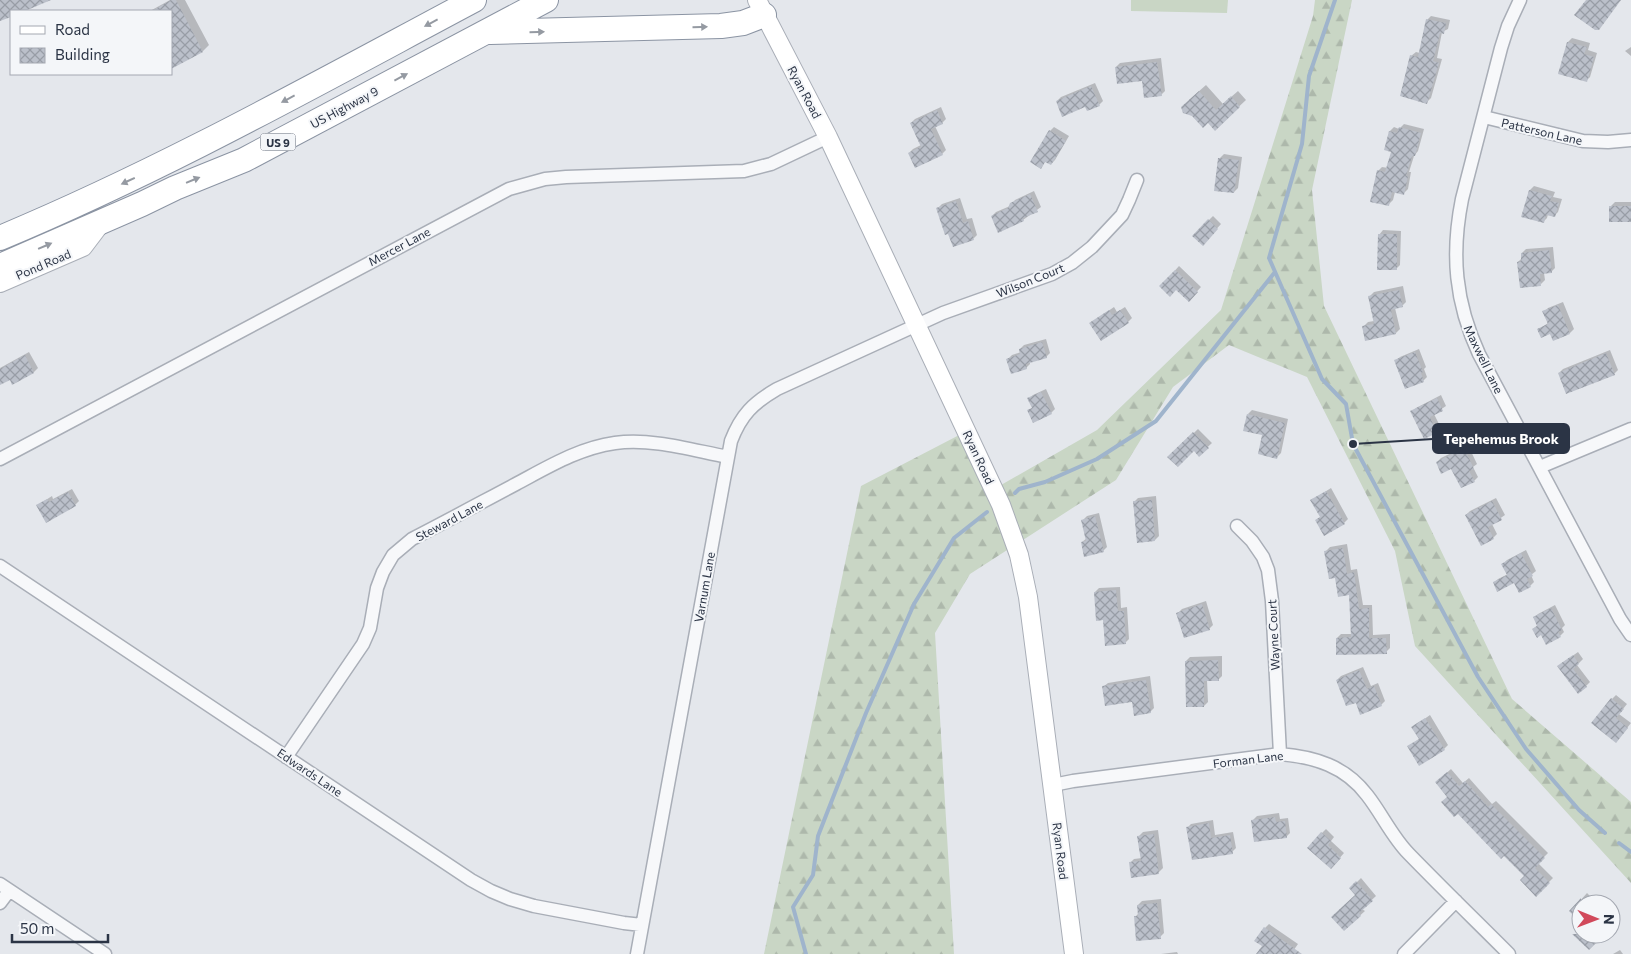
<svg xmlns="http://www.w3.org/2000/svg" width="1631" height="954" font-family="Commissioner,sans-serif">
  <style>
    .forest { fill: url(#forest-firs) }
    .park { fill: #c9d6c5 }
    .shadow { fill: #0003 }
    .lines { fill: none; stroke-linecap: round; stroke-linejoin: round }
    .stream { stroke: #9fb4cc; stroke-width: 4 }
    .building { fill: url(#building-cross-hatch) }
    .street-casing { stroke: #a9aeb7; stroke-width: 15 }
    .secondary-casing { stroke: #a9aeb7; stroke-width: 20 }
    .highway-casing { stroke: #8b94a3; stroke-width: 26 }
    .street { stroke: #f7f8fa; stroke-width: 12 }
    .secondary { stroke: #fff; stroke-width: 18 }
    .highway { stroke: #fff; stroke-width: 24 }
    .oneway { fill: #959aa2 }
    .labels { text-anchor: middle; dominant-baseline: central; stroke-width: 4; stroke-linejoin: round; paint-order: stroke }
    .shield { fill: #f4f6f9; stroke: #676e7b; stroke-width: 1 }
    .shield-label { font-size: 11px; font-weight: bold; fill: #2b3445 }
    .street-label { font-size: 12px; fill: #2b3445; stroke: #f4f6f9 }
    .leader { fill: none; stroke: #2b3445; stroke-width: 2 }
    .callout-dot { fill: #2b3445; stroke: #f4f6f9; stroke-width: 2 }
    .callout { fill: #2b3445; stroke: #2b3445; stroke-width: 2 }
    .callout-label { font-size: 14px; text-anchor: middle; font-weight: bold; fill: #fff }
  </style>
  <defs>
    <pattern id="forest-firs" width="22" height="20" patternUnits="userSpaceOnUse" patternTransform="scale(1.25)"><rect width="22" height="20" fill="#c9d6c5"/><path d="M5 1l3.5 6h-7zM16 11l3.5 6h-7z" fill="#adb8ab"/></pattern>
    <pattern id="building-cross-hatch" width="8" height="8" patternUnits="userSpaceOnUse" patternTransform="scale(1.25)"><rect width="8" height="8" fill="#bbc0ca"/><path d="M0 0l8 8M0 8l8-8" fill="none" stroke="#989da6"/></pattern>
  </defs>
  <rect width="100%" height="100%" fill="#e4e7ec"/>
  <!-- forest -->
  <path class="forest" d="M1315,0H1352L1312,190L1324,306L1512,699L1631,802V883L1415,646L1395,551L1307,377L1229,345L1173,387L1116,480L970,574L935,633L954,954H764L861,486L965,432L994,489L1097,430L1221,310L1313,16Z"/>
  <!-- park -->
  <path class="park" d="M1131,0H1228L1227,13L1131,11Z"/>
  <!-- shadow -->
  <path class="shadow" d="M170,0H185L209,45L203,51L171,68V11H150Z
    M1431,16L1450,20L1448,29L1442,32L1437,58L1442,59L1431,98L1427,102L1411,56L1416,52L1420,53L1427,20Z
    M1572,38L1590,43L1588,50L1597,53L1590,77L1586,81L1568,42Z
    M1631,47V56L1625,51Z
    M1161,58L1165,91L1161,95L1143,80L1116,67L1120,63Z
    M1095,83L1103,101L1099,105L1057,101L1061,97Z
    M1206,85L1223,104L1238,91L1246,100L1215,129L1189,100Z
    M941,107L946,119L942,123L935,126L946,150L942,154L909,153L913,149L921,145L911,123L915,119Z
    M1404,124L1424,129L1418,151L1414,156L1409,172H1411L1408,189L1404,193L1395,192L1393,200L1389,204L1378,171L1382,167L1388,168L1392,151L1385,149L1390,131L1394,127L1399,129Z
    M1054,127L1069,136L1055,160L1051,164L1046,161L1041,167L1050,131Z
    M1224,154L1242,157L1238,188L1234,192L1215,190L1220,158Z
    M1534,186L1555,192L1553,197L1562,199L1558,212L1554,216L1548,214L1547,218L1543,222L1523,216L1530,190Z
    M1034,191L1041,207L1023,220L992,216L996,212L1010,206L1015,200Z
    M960,198L967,219L972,218L977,235L973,239L938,208L942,204Z
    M1615,202H1631V221L1611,206Z
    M1213,216L1221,224L1203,244L1194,235Z
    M1383,230L1401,231L1400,265L1396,269L1379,235Z
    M1553,247L1555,268L1551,272L1544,273L1545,280L1541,284L1518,262L1522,258V253L1526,249Z
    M1179,266L1201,287L1189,300L1177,289L1161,286Z
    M1403,286L1406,302L1402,306L1395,308L1400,329L1396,333L1364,326L1368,322L1374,321L1370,296L1374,292Z
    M1563,302L1574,329L1570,333L1553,340L1550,333L1539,329L1548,323L1544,312L1548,308Z
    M1114,307L1117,312L1125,307L1132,318L1128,322L1095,320Z
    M1046,339L1050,353L1046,357L1030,362V364L1026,368L1008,359L1012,355L1021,352L1020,349L1024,345Z
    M1419,349L1426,367L1424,369L1427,377L1423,381L1396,361L1400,357Z
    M1610,350L1618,370L1614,374L1559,373L1563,369Z
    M29,352L38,368L34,372L13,383L10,378L0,379V368Z
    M1046,389L1055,409L1051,413L1029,411L1033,407L1029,399L1033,395Z
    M1441,395L1446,406L1434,414L1441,428L1437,432L1425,437L1412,412L1416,408Z
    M1252,410L1288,419L1281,453L1277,457L1264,434L1248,414Z
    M1198,429L1212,443L1199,455L1194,450L1169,457Z
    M1468,445L1477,464L1473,467L1478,477L1474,481L1452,467L1437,462L1441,458Z
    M1331,488L1348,519L1344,523L1317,520L1321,516L1312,500Z
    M72,489L79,501L75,505H38L52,496L53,499Z
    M1156,496L1159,536L1155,540L1138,541L1134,502L1138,498Z
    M1496,498L1505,515L1492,524L1497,534L1493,538L1466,515L1470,511Z
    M1099,513L1107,547L1103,551L1082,542L1087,538L1083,520L1087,516Z
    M1347,544L1351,570L1357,569L1363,605H1372L1373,635L1390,634V648L1386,652L1337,638L1341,634H1352L1351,594L1336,577L1326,551L1330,547Z
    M1526,550L1536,571L1531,575L1534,582L1530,586L1514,581L1494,583L1498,579L1508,574L1503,564L1507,560Z
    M1120,587L1121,608L1127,607L1129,639L1125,643L1104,619L1095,592L1099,588Z
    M1206,601L1213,625L1209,629L1178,613L1182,609Z
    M1555,605L1565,625L1562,628L1564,632L1560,636L1542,634L1533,629L1538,625L1534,618L1538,614Z
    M1578,652L1583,659L1577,665L1590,682L1586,686L1561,664Z
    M1222,656V676L1218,680H1207L1208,702L1204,706L1186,661L1190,657Z
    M1363,667L1371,686L1378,683L1385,701L1381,705L1356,701L1337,680L1341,676Z
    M1150,676L1154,708L1150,712L1133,700L1103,687L1108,683Z
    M1616,695L1627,704L1619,714L1631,723L1619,738L1612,699Z
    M1430,715L1448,745L1444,749L1409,747L1420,738L1413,727Z
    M1451,769L1463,783L1469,778L1492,804L1496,801L1548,853L1538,863L1553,878L1536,895L1525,876L1449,797L1441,778Z
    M1279,813L1280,819L1288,818L1290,833L1286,837L1253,820L1257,816Z
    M1213,820L1215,835L1233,832L1236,848L1232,852L1187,828L1191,824Z
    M1326,829L1334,837L1331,841L1344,853L1331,868L1322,833Z
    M1158,830L1163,868L1159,872L1130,863L1134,859L1142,858L1139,836L1143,832Z
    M1361,878L1376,896L1362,909L1365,911L1344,930L1356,894L1351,888Z
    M1587,893L1598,904H1581V921L1571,911Z
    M1161,899L1164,933L1160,937L1135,917L1139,913L1138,905L1142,901Z
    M1611,916L1616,921L1611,926Z
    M1269,924L1298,944L1291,954H1258L1264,946L1265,928Z
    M1620,950L1623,954H1613Z
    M1177,952L1178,954H1161Z"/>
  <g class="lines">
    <!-- stream -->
    <path class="stream" d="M1335,0L1309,76L1302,144L1269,258L1322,379L1346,404L1353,444L1478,677L1526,749L1579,810L1605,833
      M1015,493L1019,489L1045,482L1097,459L1156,421L1275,272
      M1619,843L1631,852
      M806,954L793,907L813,875L818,836L866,713L914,604L954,538L987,512"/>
  </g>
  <!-- building -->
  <path class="building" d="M0,0H51L25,11H11V17L0,21Z
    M171,0H176L203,52L171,69V11H152Z
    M1586,0H1621L1599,30H1595L1574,15Z
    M1426,19L1446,23L1444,34L1440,33L1433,61L1439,63L1427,104L1400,96L1410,55L1418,57Z
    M1567,42L1587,47L1584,54L1594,57L1587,82L1558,74Z
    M1157,62L1162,96L1144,98L1142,81L1117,84L1115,67Z
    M1091,86L1100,106L1087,111L1085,107L1062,117L1056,101Z
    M1199,91L1216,110L1231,96L1240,107L1215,131L1208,123L1203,128L1192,116L1183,113L1181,107Z
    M937,110L943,124L931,129L943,155L915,168L908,153L921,147L910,123Z
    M1399,127L1421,133L1415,156H1412L1406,176H1408L1404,195L1392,192L1389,206L1370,202L1377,170L1385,172L1391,152L1384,150L1389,131L1397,133Z
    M1049,130L1066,141L1051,165L1045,162L1041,169L1030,162Z
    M1218,158L1239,160L1234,193L1214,191Z
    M1529,190L1552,196L1550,201L1559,203L1555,217L1546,215L1544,223L1521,217Z
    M1030,194L1038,212L1023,218L1024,221L998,233L991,216L1008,208L1010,203Z
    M956,201L963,223L968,221L974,240L953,247L948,234L945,235L936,208Z
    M1609,206H1631V222H1609Z
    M1208,219L1218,229L1203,246L1192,236Z
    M1378,234H1397V270H1377Z
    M1549,250L1552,273L1540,274L1541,286L1520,288L1517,262L1521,261V253Z
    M1175,270L1198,292L1189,302L1176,290L1170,297L1159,286Z
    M1399,290L1403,307L1391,310L1396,334L1365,341L1362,326L1374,324L1368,296Z
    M1558,305L1570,334L1553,341L1550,334L1541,338L1537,329L1548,324L1542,311Z
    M1109,310L1112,315L1120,310L1129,323L1101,341L1089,323Z
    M1042,342L1047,358L1026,364L1027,369L1011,374L1006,359L1020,354L1019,349Z
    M1415,352L1423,372L1421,373L1424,382L1405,389L1394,360Z
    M1606,353L1615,375L1566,394L1558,373Z
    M25,355L34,373L12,385L10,380L0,385V369Z
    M1041,392L1052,414L1033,423L1027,410L1032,408L1027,398Z
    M1437,398L1443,411L1430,417L1437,433L1424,439L1410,411Z
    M1247,414L1285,423L1277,459L1258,454L1262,435L1243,431Z
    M1193,432L1209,448L1199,457L1194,451L1178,467L1167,457Z
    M1464,448L1474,469L1469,471L1475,482L1461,488L1451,469L1441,474L1436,462Z
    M1326,491L1345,524L1324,536L1315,520L1320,517L1310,500Z
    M68,492L76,506L46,523L36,505L47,499L49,502Z
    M1152,500L1155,541L1137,543L1133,501Z
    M1492,501L1502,520L1488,527L1494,539L1481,546L1465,515Z
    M1095,516L1104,552L1084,557L1081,542L1086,541L1081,520Z
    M1343,548L1347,574L1354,572L1359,609L1369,608V638H1386L1387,654L1336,655V638L1351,637L1349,595L1338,597L1335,578L1329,579L1324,551Z
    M1521,553L1533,576L1527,579L1531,587L1519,593L1514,583L1497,592L1493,582L1507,575L1501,564Z
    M1116,590L1118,611H1124L1126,644L1105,646L1103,620L1096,621L1094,592Z
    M1202,604L1210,630L1184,638L1176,613Z
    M1551,608L1562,630L1558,632L1561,637L1546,645L1541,635L1537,638L1532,629L1537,626L1533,617Z
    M1573,655L1579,664L1573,669L1587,687L1578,694L1557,666Z
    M1218,660L1219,681H1204V707H1186L1185,661Z
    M1359,670L1367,689L1374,686L1382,706L1360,715L1356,703L1346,706L1336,680Z
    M1146,680L1151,713L1134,716L1132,702L1105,706L1102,686Z
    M1611,698L1624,709L1616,718L1628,728L1616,743L1591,723Z
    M1425,718L1445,750L1419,766L1407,746L1419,739L1411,727Z
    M1447,772L1459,786L1465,781L1488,807L1491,804L1545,858L1535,868L1550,883L1536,897L1520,880L1524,876L1504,856L1501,859L1458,814L1454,817L1441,802L1447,797L1435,782Z
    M1275,817L1276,822L1285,821L1287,838L1254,842L1251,820Z
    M1209,823L1211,838L1230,835L1233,854L1192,860L1186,827Z
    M1321,832L1331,841L1328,845L1341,858L1331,869L1307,848Z
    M1154,834L1159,874L1131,878L1129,862L1141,861L1137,836Z
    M1356,881L1373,901L1359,913L1361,916L1344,931L1331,917L1355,895L1349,888Z
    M1581,898V923L1569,911Z
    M1157,903L1161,939L1136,941L1134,916H1138L1137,905Z
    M1264,927L1302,954H1256L1262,946L1254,941Z
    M1572,934H1605L1589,950Z"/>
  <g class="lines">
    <defs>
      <path id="street" d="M1520,0L1508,26L1501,48L1462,199C1451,254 1455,302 1479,354L1620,619L1631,635
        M1484,117L1583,141L1608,142L1631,140
        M0,459L509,189L545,179L566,177L744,171L771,164L828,137
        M1540,467L1631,429
        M1237,526L1252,541L1263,557L1268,570L1272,601L1280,754
        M0,566L471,880L491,891L510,899L534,906L624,923L642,925
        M286,757L363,644L370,628L377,588L383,572L393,555L412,539C447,521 482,502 516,484C548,467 579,448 615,443C652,438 691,450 728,457
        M1053,785L1073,781L1280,754C1315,757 1345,766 1367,795C1382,814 1392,837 1409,854C1442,888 1476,921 1509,954
        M0,884L105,954
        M0,903L9,891
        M637,954L731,441C741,415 753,403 777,389L943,313L1052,274L1072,263L1092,247L1122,215L1129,200L1137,180
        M1404,954L1456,901"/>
      <path id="secondary" d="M757,0L828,137L1001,505L1019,555L1028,597L1074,954
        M0,283L83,247L102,222"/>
      <path id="highway" d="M490,32L721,26L743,23L764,15
        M0,238C163,170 318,83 474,0
        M0,266L142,204L175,188L244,160L546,0"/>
    </defs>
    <!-- street casing -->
    <use href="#street" class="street-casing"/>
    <!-- secondary casing -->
    <use href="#secondary" class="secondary-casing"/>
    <!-- highway casing -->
    <use href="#highway" class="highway-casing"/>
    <!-- street -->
    <use href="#street" class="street"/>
    <!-- secondary -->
    <use href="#secondary" class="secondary"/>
    <!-- highway -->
    <use href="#highway" class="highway"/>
  </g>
  <!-- one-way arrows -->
  <defs><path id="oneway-solid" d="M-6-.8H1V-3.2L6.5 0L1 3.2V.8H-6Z" transform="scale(1.25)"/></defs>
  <g class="oneway">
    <use href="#oneway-solid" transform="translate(431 23) rotate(152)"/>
    <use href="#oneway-solid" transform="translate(700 27) rotate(-2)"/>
    <use href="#oneway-solid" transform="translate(537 32) rotate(-2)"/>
    <use href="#oneway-solid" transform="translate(401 77) rotate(-28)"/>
    <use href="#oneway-solid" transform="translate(288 99) rotate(152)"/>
    <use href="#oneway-solid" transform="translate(193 180) rotate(-22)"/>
    <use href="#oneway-solid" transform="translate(128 181) rotate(155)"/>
    <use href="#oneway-solid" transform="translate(45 246) rotate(-23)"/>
  </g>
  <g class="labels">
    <!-- shield labels -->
    <rect class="shield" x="260.5" y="133.5" width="35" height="17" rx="4"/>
    <g class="shield-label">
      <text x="278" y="142">US 9</text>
    </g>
    <!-- street labels -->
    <g class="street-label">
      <text transform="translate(805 92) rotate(62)">Ryan Road</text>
      <text transform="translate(344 107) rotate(-28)">US Highway 9</text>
      <text transform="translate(1542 131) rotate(13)">Patterson Lane</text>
      <text transform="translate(399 246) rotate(-28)">Mercer Lane</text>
      <text transform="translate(43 264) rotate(-23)">Pond Road</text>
      <text transform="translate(1030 280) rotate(-22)">Wilson Court</text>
      <text transform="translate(1484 359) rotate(64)">Maxwell Lane</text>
      <text transform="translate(979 457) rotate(65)">Ryan Road</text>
      <text transform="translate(449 520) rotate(-28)">Steward Lane</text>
      <text transform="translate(704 587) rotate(-80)">Varnum Lane</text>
      <text transform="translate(1273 635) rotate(-93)">Wayne Court</text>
      <text transform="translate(1248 759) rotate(-7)">Forman Lane</text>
      <text transform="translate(310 772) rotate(34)">Edwards Lane</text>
      <text transform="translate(1061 851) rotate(83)">Ryan Road</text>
    </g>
  </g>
  <!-- callouts -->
  <path class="leader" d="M1353 444L1433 439"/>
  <circle class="callout-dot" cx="1353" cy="444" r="5"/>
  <rect class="callout" x="1433" y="424" width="136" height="29" rx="5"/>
  <g class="callout-label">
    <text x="1501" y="444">Tepehemus Brook</text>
  </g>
  <!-- legend -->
  <rect x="10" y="10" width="162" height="65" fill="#f4f6f9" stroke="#a4a8b1"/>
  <rect x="20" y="26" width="25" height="8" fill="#ffffff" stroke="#a4a8b1"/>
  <text x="55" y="35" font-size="15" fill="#2b3445">Road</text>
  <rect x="20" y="48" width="25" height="15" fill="url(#building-cross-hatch)" stroke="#a4a8b1"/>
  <text x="55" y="60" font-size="15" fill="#2b3445">Building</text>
  <!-- north arrow -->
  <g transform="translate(1596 919) rotate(91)"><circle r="24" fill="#f4f6f9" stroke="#a4a8b1"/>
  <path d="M0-4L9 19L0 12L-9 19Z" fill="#d1495b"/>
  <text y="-8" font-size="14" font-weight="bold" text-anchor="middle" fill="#2b3445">N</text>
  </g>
  <!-- scale -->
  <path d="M12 934v8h96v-8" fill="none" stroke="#2b3445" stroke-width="2.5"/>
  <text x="20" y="934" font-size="15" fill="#2b3445" stroke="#f4f6f9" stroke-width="4" paint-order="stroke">50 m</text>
</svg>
